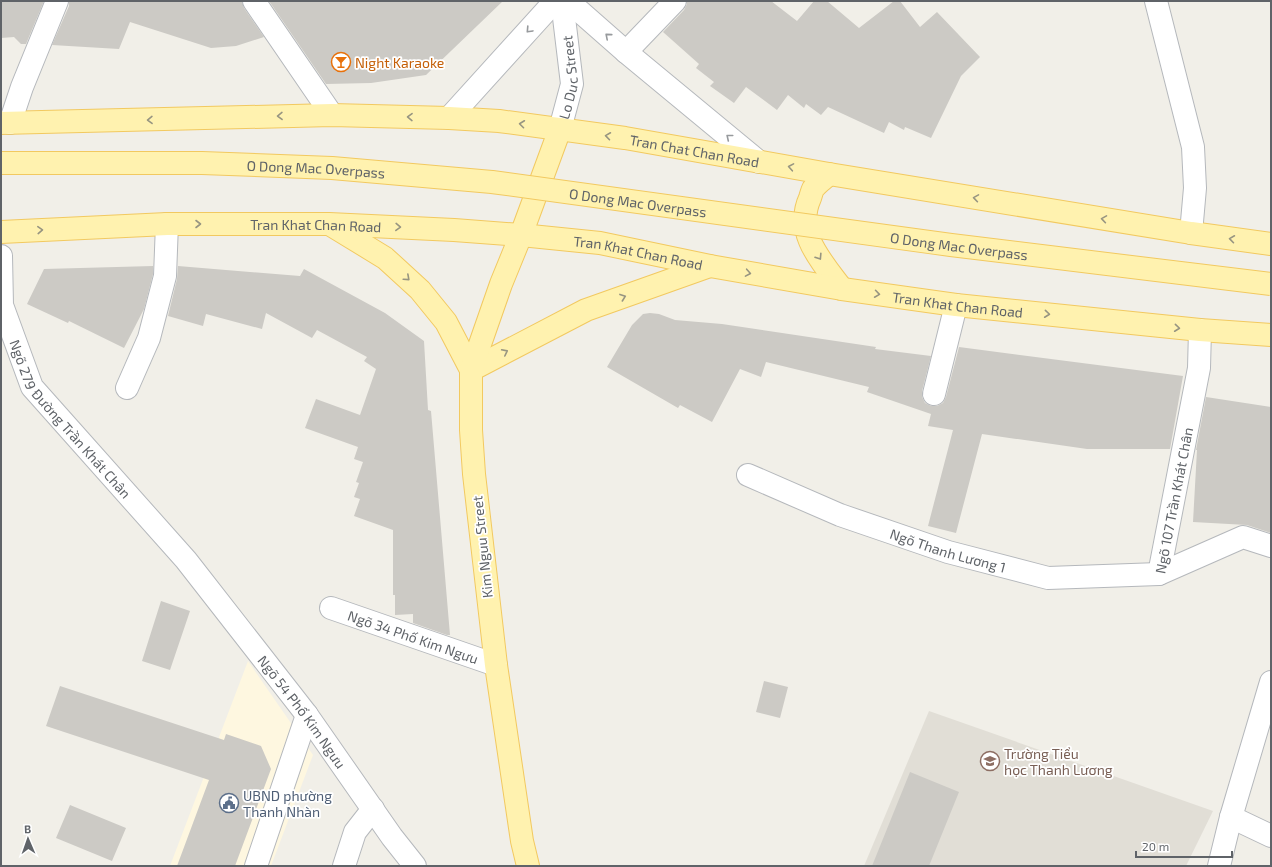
<svg xmlns="http://www.w3.org/2000/svg" width="1272" height="867" font-family="'Exo 2',sans-serif">
  <style>
    .commercial { fill: #fef7e0 }
    .education { fill: #e1ded6 }
    .building { fill: #cccac5 }
    .lines { fill: none; stroke-linecap: round; stroke-linejoin: round }
    .minor-casing { stroke: #b5b8bc; stroke-width: 24 }
    .major-casing { stroke: #f2c960; stroke-width: 24 }
    .minor { stroke: #fff; stroke-width: 22 }
    .major { stroke: #fff2af; stroke-width: 22 }
    .major-bridge-casing { stroke: #f2c960; stroke-width: 24; stroke-linecap: butt }
    .major-bridge { stroke: #fff2af; stroke-width: 22 }
    .oneway { stroke: #979a9d }
    .oneway2 { stroke: #979581 }
    .labels { text-anchor: middle; dominant-baseline: central; stroke-width: 3.5; stroke-linejoin: round; paint-order: stroke }
    .food-label { font-size: 14px; fill: #c56008; stroke: #fff; text-anchor: start }
    .street-label { font-size: 14px; fill: #5f6368; stroke: #fff }
    .education-label { font-size: 14px; fill: #785e54; stroke: #fff; text-anchor: start }
    .service-label { font-size: 14px; fill: #4e5e75; stroke: #fff; text-anchor: start }
  </style>
  <rect width="100%" height="100%" fill="#f1efe8"/>
  <!-- commercial -->
  <path class="commercial" d="M248,661L313,755L271,866H170Z"/>
  <!-- education -->
  <path class="education" d="M929,711L1213,811L1186,866H864Z"/>
  <!-- building -->
  <path class="building" d="M1,1H44L26,44H21L14,37L1,38Z
    M69,1H242L244,8L264,37L236,46L211,48L130,22L119,49L52,45L69,6Z
    M269,1H503L426,75L371,83L326,84Z
    M687,1H771L797,21L814,1H827L859,28L894,1H900L920,27L937,12L980,57L961,76L931,138L905,127L904,130L889,122L884,133L828,107L821,115L806,104L804,108L788,95L777,110L746,87L734,103L710,86L714,82L696,68L699,64L663,32L684,10L687,4Z
    M153,266V274L144,309L124,348L69,321L68,323L27,304L44,269Z
    M178,266L300,276L304,269L385,313L424,341L428,410L431,411L450,635H447L413,623V614L395,615V595H393V530L354,516L360,499L354,497L359,483L356,482L363,462L354,459L358,447L305,428L316,399L360,415L376,369L364,361L367,357L317,330L312,338L266,313L262,329L206,314L203,326L168,316L177,279Z
    M650,313L659,314L675,320L722,324L876,347L875,349L931,356L922,391V397L925,403L931,406H937L943,403L946,397L959,347L1183,376L1170,449H1087L982,434L956,533L928,526L953,430L928,426L931,414L867,392L869,387L766,362L761,377L740,369L712,422L680,405L678,408L607,367L632,325L643,314Z
    M1206,397L1271,407V533L1247,525L1193,522L1197,450H1196Z
    M161,601L190,611L170,670L142,661Z
    M764,681L788,687L780,718L756,712Z
    M60,686L224,740L226,734L261,746L271,769L235,866H177L209,780L46,726Z
    M910,772L959,792L929,866H872Z
    M70,805L126,828L112,861L56,838Z"/>
  <g class="lines">
    <defs>
      <g id="minor">
        <path d="M254,1L332,115"/>
        <path d="M568,1L626,52L759,162"/>
        <path d="M1156,1L1193,147L1195,188L1191,233"/>
        <path d="M626,52L675,1"/>
        <path d="M449,118L555,1"/>
        <path d="M10,123L22,87L57,1"/>
        <path id="s1" d="M560,129L572,84L562,1"/>
        <path id="s2" d="M1,256L2,305L32,387L186,560L307,715L392,837L415,866"/>
        <path d="M127,388L149,338L165,276L167,224"/>
        <path d="M934,394L956,305"/>
        <path id="s3" d="M748,475L840,515L948,552L1048,578L1159,574L1243,537L1271,546"/>
        <path id="s4" d="M1159,574L1199,368L1200,330"/>
        <path id="s5" d="M331,608L496,665"/>
        <path d="M1231,817L1271,836"/>
        <path d="M256,866L307,715"/>
        <path d="M344,866L355,832L373,809"/>
        <path d="M1219,866L1231,817L1271,682"/>
      </g>
      <g id="major">
        <path id="s6" d="M1,123L332,115L449,118L499,121L625,138L829,174L1191,233L1271,244"/>
        <path d="M829,174C824,179 817,183 813,189C812,191 811,195 810,198C794,233 822,262 842,289"/>
        <path d="M331,225L385,258L420,290L446,322L471,370L586,310L710,266"/>
        <path id="s7" d="M1,232L167,224H329L454,230L521,235L600,243L710,266L842,289L956,305L1200,330L1271,335"/>
        <path d="M528,866L522,841L496,665L474,474L471,430V370L501,284L521,235L560,129"/>
      </g>
    </defs>
    <!-- minor casing -->
    <use href="#minor" class="minor-casing"/>
    <!-- major casing -->
    <use href="#major" class="major-casing"/>
    <!-- minor -->
    <use href="#minor" class="minor"/>
    <!-- major -->
    <use href="#major" class="major"/>
    <defs>
      <g id="major-bridge">
        <path id="s8" d="M1,163H202L332,168L492,182L951,245L1271,284"/>
      </g>
    </defs>
    <!-- major-bridge casing -->
    <use href="#major-bridge" class="major-bridge-casing"/>
    <!-- major-bridge -->
    <use href="#major-bridge" class="major-bridge"/>
  </g>
  <!-- one-way arrows -->
  <defs><path id="oneway-chevron" d="M-2-3.5L2.5 0L-2 3.5" fill="none" stroke-width="1.6" stroke-linecap="round" stroke-linejoin="round"/></defs>
  <g class="oneway">
    <use href="#oneway-chevron" transform="translate(529 30) rotate(133)"/>
    <use href="#oneway-chevron" transform="translate(608 36) rotate(-139)"/>
    <use href="#oneway-chevron" transform="translate(729 137) rotate(-141)"/>
  </g>
  <g class="oneway2">
    <use href="#oneway-chevron" transform="translate(280 116) rotate(179)"/>
    <use href="#oneway-chevron" transform="translate(410 117) rotate(-179)"/>
    <use href="#oneway-chevron" transform="translate(150 120) rotate(179)"/>
    <use href="#oneway-chevron" transform="translate(522 124) rotate(-173)"/>
    <use href="#oneway-chevron" transform="translate(608 136) rotate(-172)"/>
    <use href="#oneway-chevron" transform="translate(791 167) rotate(-170)"/>
    <use href="#oneway-chevron" transform="translate(976 198) rotate(-171)"/>
    <use href="#oneway-chevron" transform="translate(1104 219) rotate(-171)"/>
    <use href="#oneway-chevron" transform="translate(198 224)"/>
    <use href="#oneway-chevron" transform="translate(398 227) rotate(2)"/>
    <use href="#oneway-chevron" transform="translate(40 230) rotate(-3)"/>
    <use href="#oneway-chevron" transform="translate(1232 239) rotate(-172)"/>
    <use href="#oneway-chevron" transform="translate(819 257) rotate(57)"/>
    <use href="#oneway-chevron" transform="translate(748 273) rotate(10)"/>
    <use href="#oneway-chevron" transform="translate(407 278) rotate(42)"/>
    <use href="#oneway-chevron" transform="translate(877 294) rotate(8)"/>
    <use href="#oneway-chevron" transform="translate(623 297) rotate(-20)"/>
    <use href="#oneway-chevron" transform="translate(1047 314) rotate(6)"/>
    <use href="#oneway-chevron" transform="translate(1177 328) rotate(6)"/>
    <use href="#oneway-chevron" transform="translate(505 352) rotate(-27)"/>
  </g>
  <!-- icons -->
  <defs>
    <symbol id="bar-ring" viewBox="-11 -11 22 22"><circle r="9.5" fill="#fff" stroke="#e8710a" stroke-width="1.5"/><path d="M-6-5H6L.8 .8V4.5H3.5V6h-7V4.5H-.8V.8Z" fill="#e8710a"/></symbol>
    <symbol id="school-ring" viewBox="-11 -11 22 22"><circle r="9.5" fill="#fff" stroke="#8d6e63" stroke-width="1.5"/><path d="M0-5L7-2L0 1L-7-2ZM-4 1L0 2.5L4 1V4Q0 6-4 4Z" fill="#8d6e63"/></symbol>
    <symbol id="civic-ring" viewBox="-11 -11 22 22"><circle r="9.5" fill="#fff" stroke="#5c6f8a" stroke-width="1.5"/><path d="M-.6-6.5H3V-4.5H.6V-3L4-1V1h2V6H-6V1h2V-1L-.6-3ZM-1.2 2.5V6h2.4V2.5Z" fill="#5c6f8a"/></symbol>
  </defs>
  <g fill-rule="evenodd">
    <use href="#bar-ring" x="330" y="51" width="22" height="22"/>
    <use href="#school-ring" x="979" y="750" width="22" height="22"/>
    <use href="#civic-ring" x="218" y="792" width="22" height="22"/>
  </g>
  <g class="labels">
    <!-- food labels -->
    <g class="food-label">
      <text x="355" y="62">Night Karaoke</text>
    </g>
    <!-- street labels -->
    <g class="street-label">
      <text stroke="none"><textPath href="#s1" startOffset="53">Lo Duc Street</textPath></text>
      <text stroke="none"><textPath href="#s6" startOffset="696">Tran Chat Chan Road</textPath></text>
      <text stroke="none"><textPath href="#s8" startOffset="315">O Dong Mac Overpass</textPath></text>
      <text stroke="none"><textPath href="#s8" startOffset="639">O Dong Mac Overpass</textPath></text>
      <text stroke="none"><textPath href="#s7" startOffset="315">Tran Khat Chan Road</textPath></text>
      <text stroke="none"><textPath href="#s8" startOffset="963">O Dong Mac Overpass</textPath></text>
      <text stroke="none"><textPath href="#s7" startOffset="639">Tran Khat Chan Road</textPath></text>
      <text stroke="none"><textPath href="#s7" startOffset="963">Tran Khat Chan Road</textPath></text>
      <text stroke="none"><textPath href="#s2" startOffset="184">Ngõ 279 Đường Trần Khát Chân</textPath></text>
      <text stroke="none"><textPath href="#s4" startOffset="75">Ngõ 107 Trần Khát Chân</textPath></text>
      <text transform="translate(482 547) rotate(-96)">Kim Nguu Street</text>
      <text stroke="none"><textPath href="#s3" startOffset="214">Ngõ Thanh Lương 1</textPath></text>
      <text stroke="none"><textPath href="#s5" startOffset="87">Ngõ 34 Phố Kim Ngưu</textPath></text>
      <text stroke="none"><textPath href="#s2" startOffset="559">Ngõ 54 Phố Kim Ngưu</textPath></text>
    </g>
    <!-- education labels -->
    <g class="education-label">
      <text x="1004" y="753">Trường Tiểu<tspan x="1004" dy="16">học Thanh Lương</tspan></text>
    </g>
    <!-- service labels -->
    <g class="service-label">
      <text x="243" y="795">UBND phường<tspan x="243" dy="16">Thanh Nhàn</tspan></text>
    </g>
  </g>
  <!-- border -->
  <rect width="1272" height="867" fill="none" stroke="#5f6368" stroke-width="4"/>
  <!-- north arrow -->
  <g transform="translate(28 839) rotate(358)" stroke="#ffffff" stroke-width="3" paint-order="stroke">
  <path d="M0-3L7 15L0 10L-7 15Z" fill="#5f6368"/>
  <text y="-6" font-size="11" font-weight="bold" text-anchor="middle" fill="#5f6368">B</text>
  </g>
  <!-- scale -->
  <path d="M1136 851v6h96v-6" fill="none" stroke="#5f6368" stroke-width="2"/>
  <text x="1142" y="851" font-size="12" fill="#5f6368" stroke="#ffffff" stroke-width="3" paint-order="stroke">20 m</text>
</svg>
